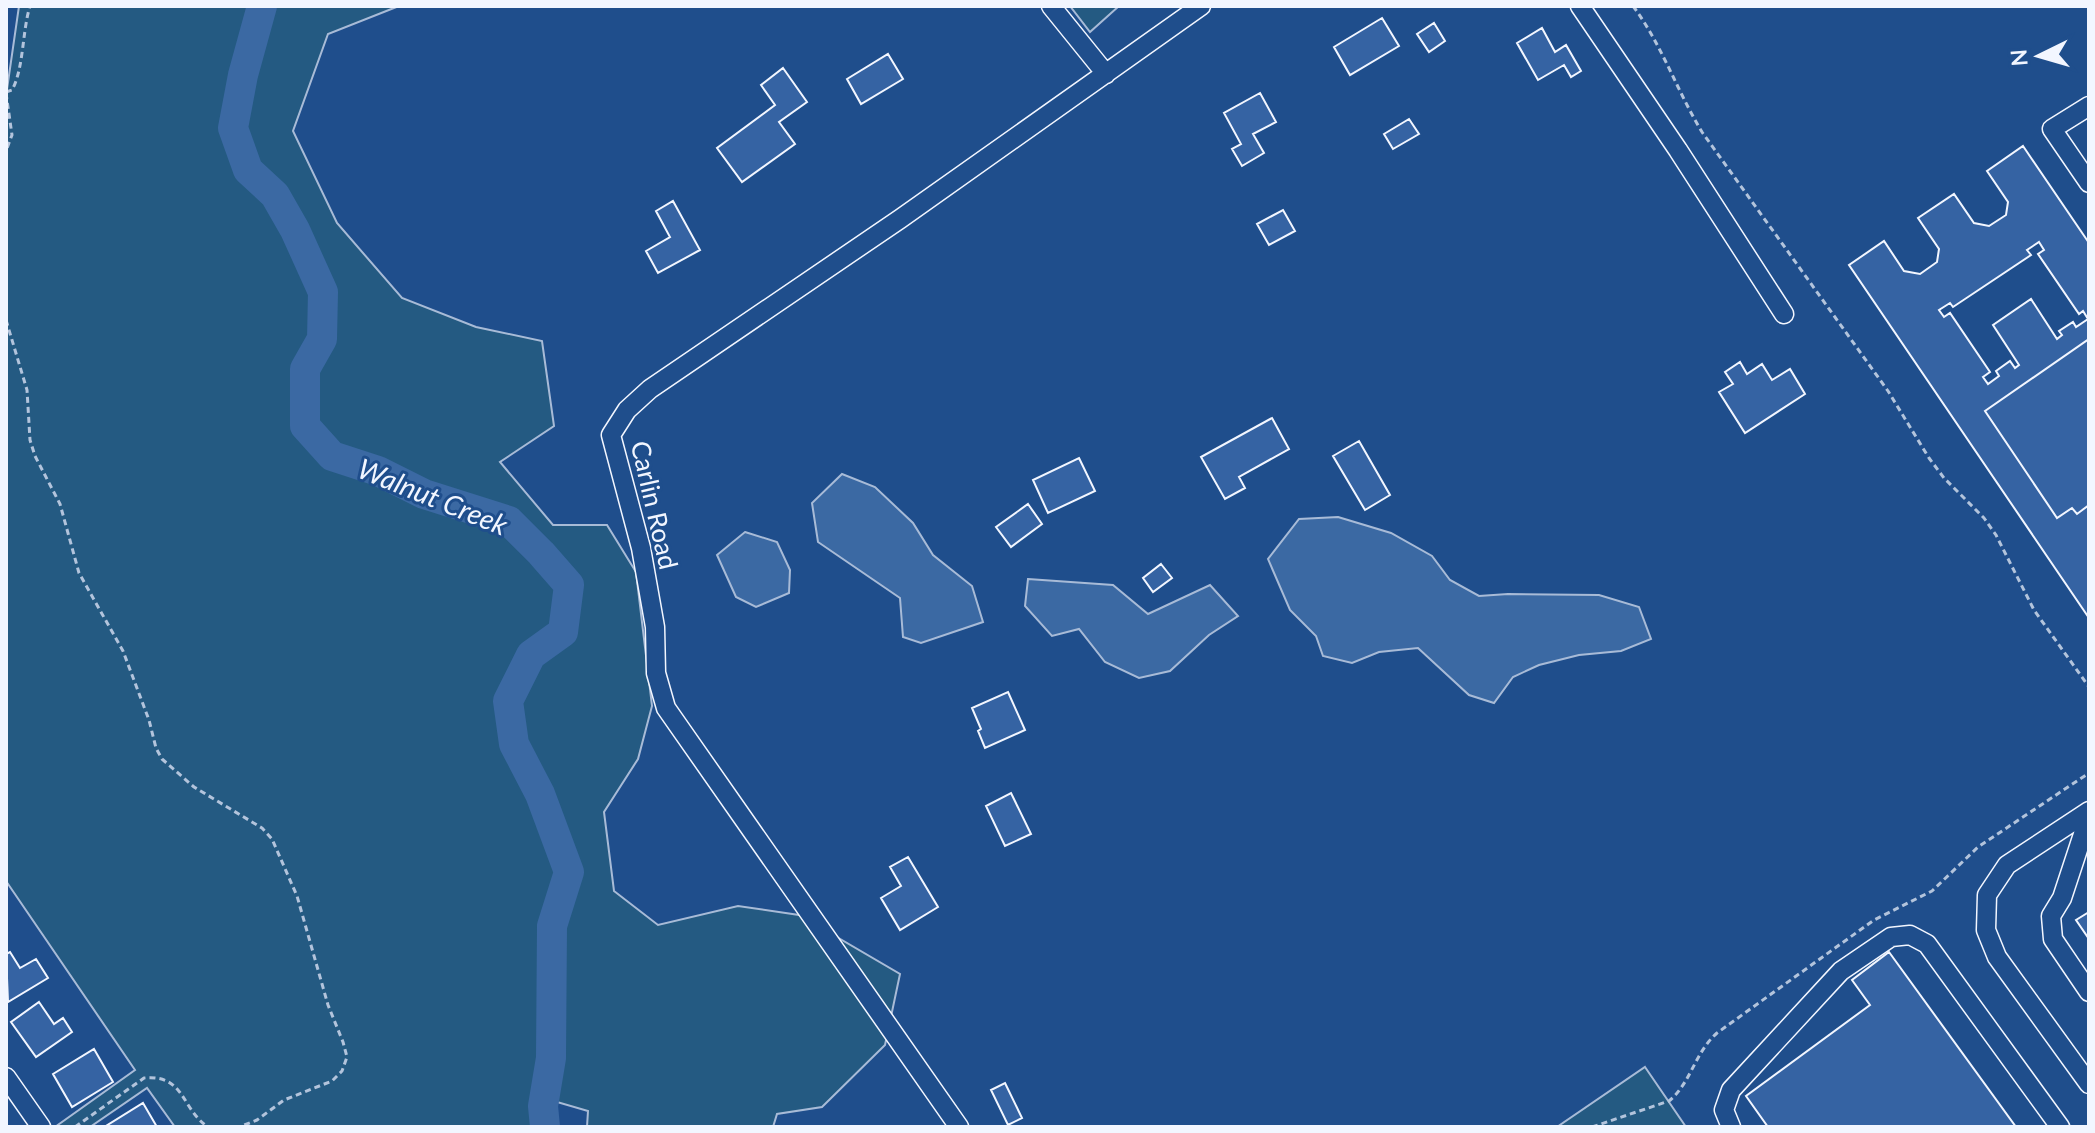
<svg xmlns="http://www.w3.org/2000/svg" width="2095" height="1133" font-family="Lato,sans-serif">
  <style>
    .green { fill: #245a82; stroke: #a8bbd7; stroke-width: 2 }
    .water { fill: #3b69a3; stroke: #a8bbd7; stroke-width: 2 }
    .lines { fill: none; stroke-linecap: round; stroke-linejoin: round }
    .river { stroke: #3b69a3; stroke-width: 30 }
    .building { fill: #3563a3; stroke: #f2f6ff; stroke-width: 2; fill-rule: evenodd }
    .minor-casing { stroke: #f2f6ff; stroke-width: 21 }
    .path { stroke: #b3c4dc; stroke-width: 3; stroke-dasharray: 6 4; stroke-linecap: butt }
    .minor { stroke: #1f4e8c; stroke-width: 18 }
    .labels { text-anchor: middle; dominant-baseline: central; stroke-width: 6; stroke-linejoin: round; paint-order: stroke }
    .street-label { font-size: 26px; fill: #f2f6ff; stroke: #1f4e8c }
    .water-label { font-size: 28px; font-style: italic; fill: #f2f6ff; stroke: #1f4e8c }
  </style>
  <rect width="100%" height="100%" fill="#1f4e8c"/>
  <!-- green -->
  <path class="green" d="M19,6H399L328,34L293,131L337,223L402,298L476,327L542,341L554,426L500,462L553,525H607L636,572L652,706L638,759L604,812L614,891L658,925L738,906L799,915L900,974L885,1045L822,1107L777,1114L773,1127H587L588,1111L540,1097L535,1127H175L147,1088L90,1127H55L135,1070L6,881V96Z
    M1070,6H1119L1090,32Z
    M1645,1067L1686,1127H1557Z"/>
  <!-- water -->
  <path class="water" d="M842,474L875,487L913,523L933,555L972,586L983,622L921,643L903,637L900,598L818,542L812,503Z
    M1338,517L1391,533L1432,556L1450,580L1479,596L1508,594L1599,595L1639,607L1651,639L1621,651L1579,655L1539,665L1513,677L1494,703L1469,695L1418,648L1379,652L1352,663L1323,656L1316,636L1290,610L1268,559L1299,519Z
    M745,532L777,542L790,570L789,593L756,607L736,597L717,555Z
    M1028,579L1113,585L1148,614L1210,585L1238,616L1209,635L1170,671L1139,678L1105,662L1079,629L1052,636L1025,606Z"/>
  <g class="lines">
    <!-- river -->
    <path class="river" d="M262,6L243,75L233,128L248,170L275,195L295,230L323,292L322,339L305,369V426L332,456L378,471L424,494L509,521L541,553L569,585L563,632L531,655L508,701L514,744L540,794L569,872L552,926L551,1058L543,1106L545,1127"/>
  </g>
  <!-- building -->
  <path class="building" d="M1382,18L1399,46L1350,75L1334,47Z
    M1434,23L1445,41L1429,52L1417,34Z
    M1542,28L1555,52L1566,45L1581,71L1571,77L1564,65L1538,80L1517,43Z
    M888,54L903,79L861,104L847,79Z
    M783,68L807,102L779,122L795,144L742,182L717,148L775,105L761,85Z
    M1260,93L1276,122L1253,134L1264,153L1242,166L1232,149L1241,144L1224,113Z
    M1409,119L1419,134L1393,149L1384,134Z
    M2023,146L2089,243V339L1985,411L2057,518L2072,508L2077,514L2089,505V618L1849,265L1884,241L1904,271L1920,274L1937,262L1939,249L1918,218L1954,194L1974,223L1989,226L2006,215L2008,202L1987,171ZM2039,242L2044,250L2038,254L2079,314L2083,311L2088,319L2076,327L2073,322L2059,331L2062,335L2057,339L2031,299L1993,325L2019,365L2015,368L2010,361L1996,371L1999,376L1988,384L1983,377L1990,372L1950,313L1944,317L1939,310L1950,303L1953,307L2031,255L2027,250Z
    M673,201L700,250L658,273L646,251L670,237L656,211Z
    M1283,210L1295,231L1269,245L1257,224Z
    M2089,339V505L2077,514L2072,508L2057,518L1985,411Z
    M1740,362L1747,374L1762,364L1772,380L1790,369L1805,394L1745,433L1719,392L1733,384L1725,372Z
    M1272,418L1289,449L1239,477L1245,488L1225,499L1201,457Z
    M1359,441L1390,495L1365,510L1333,456Z
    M1079,458L1095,491L1048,513L1033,480Z
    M1028,504L1042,524L1011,547L996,527Z
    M1161,564L1172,578L1153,592L1143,578Z
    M1008,692L1025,730L985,748L978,731L981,729L972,708Z
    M1011,793L1031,834L1005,846L986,806Z
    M908,857L938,907L900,930L881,898L901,886L890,867Z
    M2089,912V939L2076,920Z
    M10,952L20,968L36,959L48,978L8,1002L6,954Z
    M1889,952L2016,1127H1768L1746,1096L1870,1005L1852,980Z
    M39,1002L54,1024L63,1018L72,1032L36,1057L11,1022Z
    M94,1049L113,1082L72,1107L53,1074Z
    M1005,1083L1022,1118L1008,1125L991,1090Z
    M143,1103L157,1127H107L106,1126Z"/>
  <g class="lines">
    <defs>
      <path id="minor" d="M1051,6L1106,74
        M1580,6L1678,150L1784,314
        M2089,106L2052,129L2089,183
        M2089,811L2007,865L1987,895L1986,930L1997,957L2089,1084
        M2089,816L2062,898L2051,916L2053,939L2089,992
        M6,1077L41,1127
        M959,1127L666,708L656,673L655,627L641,548L611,435L627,410L650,389L900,219L1201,6
        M1731,1127L1724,1110L1731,1090L1841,971L1891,937L1910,935L1927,944L2060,1127"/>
    </defs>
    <!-- minor casing -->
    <use href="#minor" class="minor-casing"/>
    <!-- path -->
    <path class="path" d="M1633,6C1662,45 1677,91 1702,132L1888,391L1929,458L1944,478L1984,518L1996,535L2034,610L2089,687
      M6,92L12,90C24,68 22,32 30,6
      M6,93L12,135L6,151
      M6,320L27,390L30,440L35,456L60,504L79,573L123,651L149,720L156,748L162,759L194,787L262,828L272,839L297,896L328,1005L343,1042L347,1057L342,1071L332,1081L284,1100L257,1120L239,1127
      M75,1127L144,1078C185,1074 181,1109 208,1127
      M1592,1127L1669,1101C1691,1083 1695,1052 1717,1033L1874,920L1932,891L1978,847L2089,773"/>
    <!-- minor -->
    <use href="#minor" class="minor"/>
  </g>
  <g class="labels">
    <!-- street labels -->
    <g class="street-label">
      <text transform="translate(655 505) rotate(77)">Carlin Road</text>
    </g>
    <!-- water labels -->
    <g class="water-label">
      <text transform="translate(433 496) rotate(22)">Walnut Creek</text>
    </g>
  </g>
  <!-- border -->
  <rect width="2095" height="1133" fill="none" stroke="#f2f6ff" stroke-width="16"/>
  <!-- north arrow -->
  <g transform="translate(2039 56) rotate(265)" stroke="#1f4e8c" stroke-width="6" paint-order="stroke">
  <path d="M0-6L14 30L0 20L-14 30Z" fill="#f2f6ff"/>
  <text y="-12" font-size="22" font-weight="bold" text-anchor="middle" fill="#f2f6ff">N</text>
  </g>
</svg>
